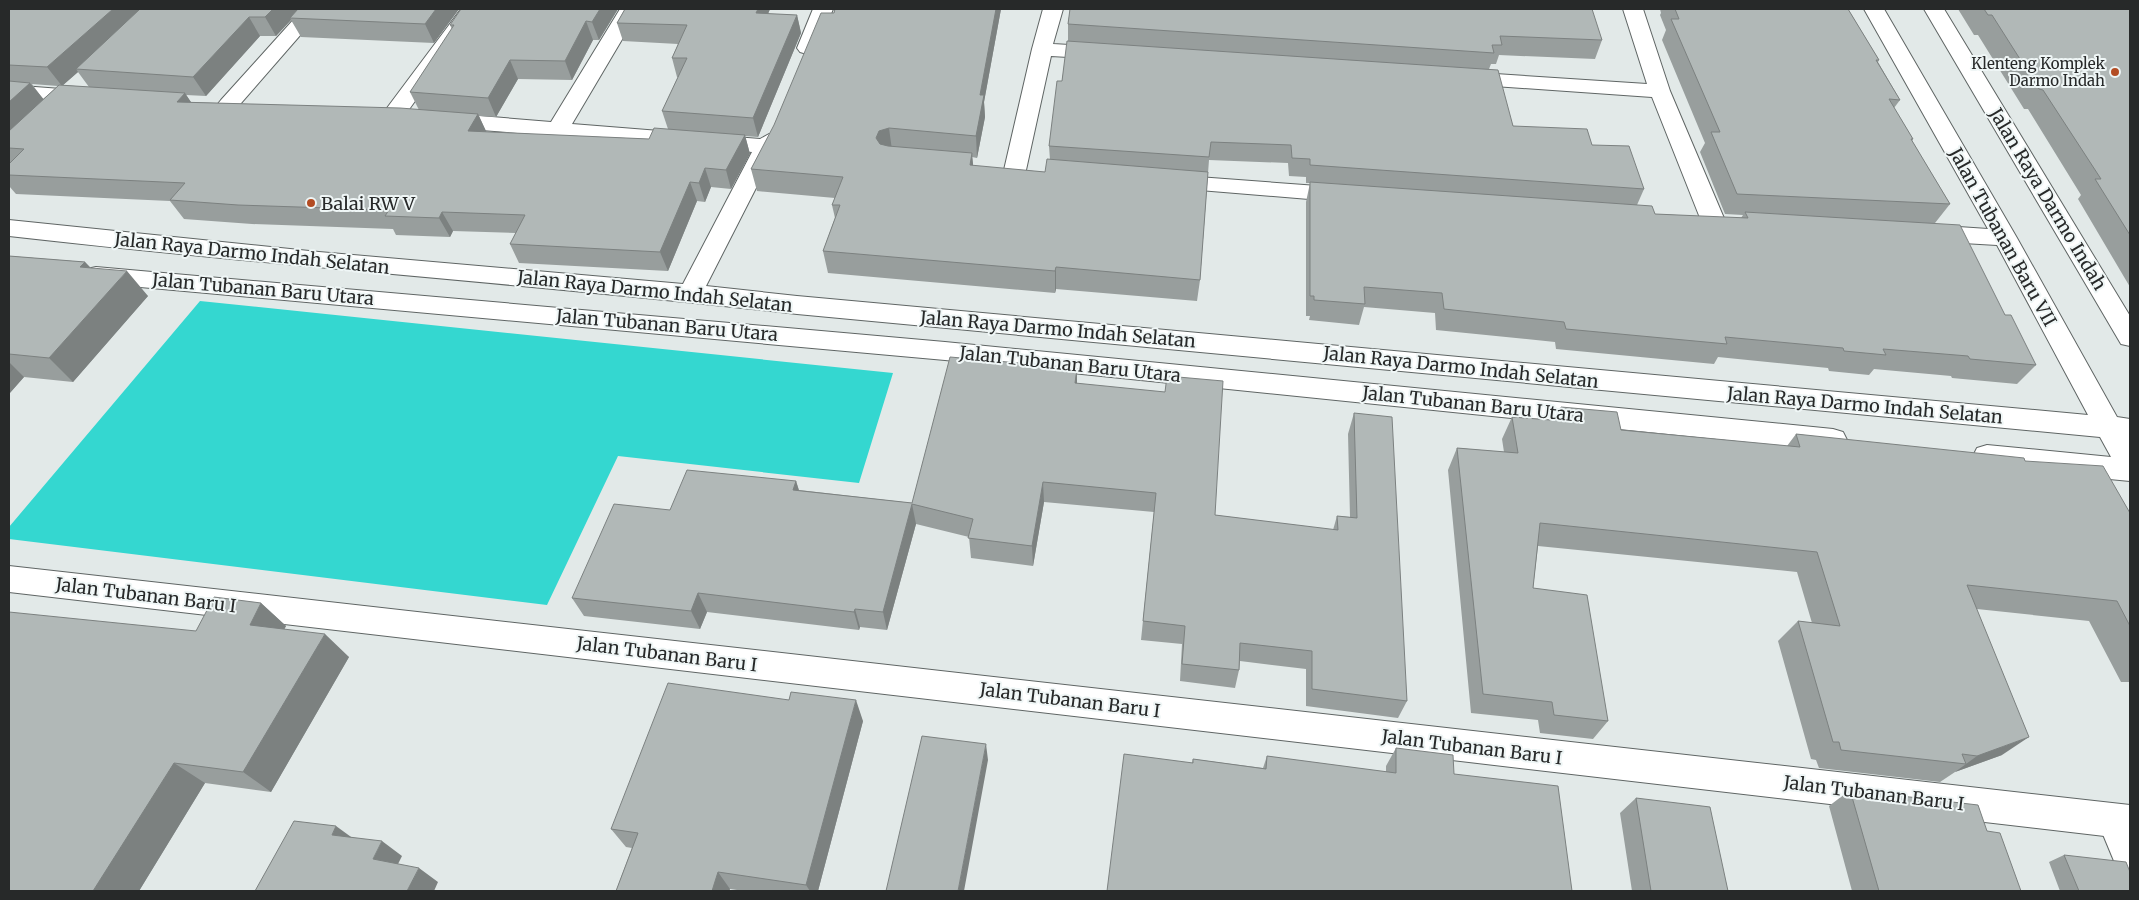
<svg xmlns="http://www.w3.org/2000/svg" width="2139" height="900" font-family="Merriweather,serif">
  <style>
    .green { fill: #34d7d0 }
    .lines { fill: none; stroke-linecap: round; stroke-linejoin: round }
    .lane-casing { stroke: #5f6564; stroke-width: 2 }
    .street-casing { stroke: #5f6564; stroke-width: 2 }
    .lane { fill: #fff; fill-rule: evenodd }
    .street { fill: #fff; fill-rule: evenodd }
    .wall { fill: #989e9d; fill-rule: evenodd }
    .shaded-wall { fill: #7c8180 }
    .building { fill: #b1b8b7; stroke: #7c8180 }
    .poi-dot { fill: #b34c23; stroke: #eff6f6; stroke-width: 2 }
    .labels { text-anchor: middle; dominant-baseline: central; stroke-width: 4; stroke-linejoin: round; paint-order: stroke }
    .far-poi-label { font-size: 15px; fill: #272929; stroke: #eff6f6; text-anchor: end }
    .street-label { font-size: 18px; fill: #272929; stroke: #eff6f6 }
    .poi-label { font-size: 18px; fill: #272929; stroke: #eff6f6; text-anchor: start }
  </style>
  <rect width="100%" height="100%" fill="#e2e9e8"/>
  <!-- green -->
  <path class="green" d="M200,301L893,373L859,483L618,456L547,605L9,539V527Z"/>
  <g class="lines">
    <defs>
      <path id="lane" d="M2112,805L2122,810L2130,827V877L2119,873L2097,820L2102,810Z"/>
      <path id="street" d="M303,9H323L235,110L228,111L221,110L217,105L221,100Z
        M461,9H481L400,122L392,124L384,122L381,117L384,112Z
        M620,9H640L572,124L760,139L769,134L777,136L780,141L706,286L797,296L2088,415L1997,245L1929,241L1921,239L1917,233L1921,227L1929,225L1988,229L1864,9H1884L2017,238L2117,417L2130,419V481L1987,467L1977,464L1973,456L1977,448L1987,445L2111,457L2100,437L797,314C535,284 271,266 9,236V220L319,252L683,284L752,152L444,127L436,125L433,120L436,115L444,113L551,122Z
        M813,9H833L817,48L814,52L807,54L800,52L797,48Z
        M1043,9H1063L1053,44L1103,47L1110,49L1113,53L1110,57L1103,59L1051,56L1026,170L1023,175L1015,177L1007,175L1004,170L1032,49Z
        M1623,9H1643L1670,91L1726,223L1722,229L1714,231L1706,229L1702,223L1652,97L1465,84L1458,82L1455,78L1458,74L1465,72L1647,84Z
        M1924,9H1944L2130,316V346L2121,344Z
        M9,85L87,91L94,93L97,97L94,101L87,103L9,97Z
        M1171,175L1345,188L1353,190L1356,195L1353,200L1345,202L1163,187L1160,182L1163,177Z
        M96,267L945,342L1833,429L1843,432L1847,440L1843,448L1833,451L945,360L96,283L87,281L84,275L87,269Z
        M9,566L2130,805V839L9,592Z"/>
    </defs>
    <!-- lane casing -->
    <use href="#lane" class="lane-casing"/>
    <!-- street casing -->
    <use href="#street" class="street-casing"/>
    <!-- lane -->
    <use href="#lane" class="lane"/>
    <!-- street -->
    <use href="#street" class="street"/>
  </g>
  <!-- wall -->
  <path class="wall" d="M9,9H459L434,43L301,37L291,20L276,36H260L206,96L186,95L191,102L419,110L410,92L452,29L450,25L461,9H618L599,40H593L572,80L518,79L496,117L479,116L486,132L649,139L668,129L662,111L678,77H677L672,58L678,44L623,41L617,23L625,9H770L768,14L797,15L801,33L758,137L745,136L750,154L731,189L711,187L705,202L697,201L668,271L519,263L510,244L516,233L453,231L450,237L396,235L393,229L252,224L184,219L170,201L16,194L9,186ZM78,72L89,87L63,85ZM32,84L58,86L43,99Z
    M835,9H1001L984,102L985,117L977,158L972,157L973,166L1045,172L1050,160L1049,146L1062,81L1068,41V24L1070,9L1602,40L1595,59L1499,55L1496,64H1491L1489,69L1513,126L1592,145L1644,189L1637,205L1655,214L1741,218L1743,215L1725,214L1700,152L1705,143L1662,40L1666,30L1660,15L1661,13L1660,9H1848L1879,60L1878,62L1900,100L1894,108L1913,139L1912,141L1950,204L1935,223L2005,315L2036,365L2017,384L1952,378L1951,376L1874,369L1869,375L1829,371L1828,368L1718,357L1714,364L1556,349L1555,342L1436,330L1435,313L1364,307L1359,325L1309,320L1310,316H1306V202L1310,183H1306V177L1289,176L1288,163L1209,160L1200,280L1197,301L1056,289L1055,293L828,273L823,251L835,218L832,205L835,198L757,191L751,169L834,13Z
    M1958,9H2130V287L2078,199L2081,195L2028,109H2024L1978,35H1974Z
    M9,256L85,262L91,268L148,296L73,382L24,377L9,394Z
    M1077,368V383L1215,515L1333,530L1337,516L1350,517L1348,434L1354,413L1407,701L1398,718L1306,706V669L1240,661L1239,670L1235,688L1180,681L1182,644L1141,640L1154,512L1044,502L1033,566L971,558L969,537L916,524L887,630L860,627L859,630L707,612L700,629L584,616L572,598L670,510L796,481L799,490L912,503Z
    M1561,407L1621,430L1787,446L1796,434L2025,461L2130,513V682H2121L2089,621L1977,609L2002,755L1955,772L1940,782L1819,768L1816,760L1811,759L1778,641L1798,621L1812,623L1797,572L1538,546L1533,588L1608,721L1593,739L1540,733L1538,720L1471,713L1448,470L1457,448L1504,452L1502,439L1512,417L1554,420Z
    M261,603L286,626L284,629L349,657L271,792L205,783L139,891H9L196,631Z
    M789,700L863,721L818,891H744L730,889L729,891H616L632,848L626,847L611,829Z
    M1396,748L1454,774L1572,891L1192,763L1193,759L1263,768L1267,756L1386,772V766Z
    M1850,790L1987,831L2021,891H1852L1829,806Z
    M1636,798L1728,891H1632L1620,813Z
    M2064,855L2130,891H2060L2049,862Z"/>
  <!-- shaded-wall -->
  <path class="shaded-wall" d="M113,9H147L76,69L78,72L62,86L47,67Z
    M273,9H301L290,18L291,20L276,36L265,17Z
    M436,9H459L434,43L425,24Z
    M600,9H618L599,40L592,22Z
    M758,9H770L760,32L756,13Z
    M996,9H1001L984,102L985,117L977,158L976,136L980,95Z
    M797,15L801,33L758,137L753,118Z
    M249,17L260,36L206,96L193,77Z
    M586,21L593,40L572,80L565,61Z
    M510,60L518,79L496,117L488,98Z
    M30,83L46,102L9,136V102Z
    M185,93L198,113L177,102Z
    M478,114L487,133L468,131Z
    M889,128L892,150L882,153L876,138L879,131Z
    M745,135L750,154L731,189L726,170Z
    M972,153L974,175L970,165Z
    M705,168L711,187L705,202L699,183Z
    M690,182L697,201L668,271L660,252Z
    M442,212L453,231L450,237L439,218Z
    M85,262L107,286L80,267Z
    M1056,267V289L1055,293V271Z
    M127,271L148,296L73,382L49,358Z
    M9,362L24,377L9,394Z
    M1077,368V389L1075,383Z
    M796,481L802,501L793,490Z
    M1043,482L1044,502L1033,566L1032,546Z
    M912,504L916,524L887,630L883,612Z
    M698,593L707,612L700,629L691,611Z
    M261,603L286,626L275,648L250,625Z
    M855,609L860,627L859,630L854,612Z
    M325,634L349,657L271,792L243,772Z
    M856,700L863,721L818,891H810L806,885Z
    M2029,737L2002,755L1955,772L1977,756Z
    M986,744L988,760L964,891H958Z
    M174,763L205,783L139,891H93Z
    M336,826L358,842L332,835Z
    M382,841L402,856L393,874L373,859Z
    M419,868L438,882L434,891H407Z
    M718,872L730,889L729,891H712Z"/>
  <!-- building -->
  <path class="building" d="M9,9H113L47,67L9,65Z
    M140,9H273L265,17H249L193,77L76,69Z
    M298,9H436L425,24L290,18Z
    M461,9H600L592,22L586,21L565,61L510,60L488,98L410,92L454,25H450Z
    M625,9H758L756,13L797,15L753,118L662,111L687,58H672L687,25L617,23Z
    M835,9H996L980,95H984L976,136L889,128L879,131L876,138L880,144L888,146L972,153L970,165L1045,172L1047,159L1208,172L1200,280L1056,267L1055,271L823,251L840,205H832L843,177L751,169L774,125L821,13H834Z
    M1070,9H1592L1602,40L1500,36L1502,45H1492L1494,53L1068,24Z
    M1675,9H1848L1879,60H1876L1900,100L1889,99L1913,139H1911L1950,204L1737,194L1711,132H1720L1671,19H1679Z
    M1984,9H2130V235L2095,179H2101L2043,90L2039,89L1992,15H1988Z
    M1067,41L1498,70L1513,126L1587,129L1592,145L1629,146L1644,189L1310,165V159L1292,158L1291,145L1211,142L1209,157L1049,146L1057,81H1062Z
    M9,81L30,83L9,102Z
    M59,85L185,93L177,102L400,108L478,114L468,131L649,139L654,128L745,135L726,170L705,168L699,183L690,182L660,252L510,244L525,215L442,212L439,218L385,216L389,210L238,205L170,200L185,183L9,175V164L24,149L9,148V131Z
    M1310,182L1652,206L1655,214L1748,218L1745,212L1960,225L2005,315H2011L2036,365L1970,359L1968,356L1883,349L1886,355L1844,351L1843,348L1725,337L1727,344L1566,329L1564,322L1444,309L1442,293L1364,287L1365,304L1314,300V296H1310Z
    M9,256L85,262L80,267L127,271L49,358L9,354Z
    M950,357L1077,368L1075,383L1165,392L1167,376L1223,381L1215,515L1338,530L1337,516L1357,518L1354,413L1392,417L1407,701L1312,689V651L1240,643L1239,670L1182,664L1185,626L1143,621L1156,493L1043,482L1032,546L968,538L973,519L912,504L883,612L855,609L854,612L698,593L691,611L572,598L614,504L670,510L687,470L796,481L793,490L912,503Z
    M1561,407L1617,412L1621,430L1800,447L1796,434L2024,458L2025,461L2103,466L2130,513V626L2117,601L1967,585L2029,737L1977,756L1962,754L1966,764L1841,750L1839,742H1833L1798,621L1840,626L1817,552L1540,523L1533,588L1587,595L1608,721L1554,715L1552,702L1483,694L1457,448L1518,453L1512,417L1564,421Z
    M214,597L261,603L250,625L325,634L243,772L174,763L93,891H9V612L196,631Z
    M668,683L789,700L791,692L856,700L806,885L718,872L712,891H616L638,833L611,829Z
    M922,736L986,744L958,891H886Z
    M1396,748L1453,755L1454,774L1558,786L1572,891H1107L1124,754L1193,763V759L1266,769L1267,756L1396,773Z
    M1850,790L1978,805L1987,831L2000,833L2021,891H1879Z
    M1636,798L1710,807L1728,891H1651Z
    M294,821L336,826L332,835L382,841L373,859L419,868L407,891H255Z
    M2064,855L2126,862L2130,872V891H2079Z"/>
  <!-- markers -->
  <g class="poi-dot">
    <circle cx="2115" cy="72" r="5"/>
    <circle cx="311" cy="203" r="5"/>
  </g>
  <g class="labels">
    <!-- far-poi labels -->
    <g class="far-poi-label">
      <text x="2105" y="63">Klenteng Komplek<tspan x="2105" dy="17">Darmo Indah</tspan></text>
    </g>
    <!-- street labels -->
    <g class="street-label">
      <text transform="translate(2048 199) rotate(59)">Jalan Raya Darmo Indah</text>
      <text transform="translate(2003 237) rotate(61)">Jalan Tubanan Baru VII</text>
      <text transform="translate(252 253) rotate(6)">Jalan Raya Darmo Indah Selatan</text>
      <text transform="translate(263 289) rotate(5)">Jalan Tubanan Baru Utara</text>
      <text transform="translate(655 291) rotate(6)">Jalan Raya Darmo Indah Selatan</text>
      <text transform="translate(667 325) rotate(5)">Jalan Tubanan Baru Utara</text>
      <text transform="translate(1058 329) rotate(5)">Jalan Raya Darmo Indah Selatan</text>
      <text transform="translate(1070 364) rotate(6)">Jalan Tubanan Baru Utara</text>
      <text transform="translate(1461 367) rotate(6)">Jalan Raya Darmo Indah Selatan</text>
      <text transform="translate(1473 404) rotate(6)">Jalan Tubanan Baru Utara</text>
      <text transform="translate(1865 405) rotate(5)">Jalan Raya Darmo Indah Selatan</text>
      <text transform="translate(146 595) rotate(7)">Jalan Tubanan Baru I</text>
      <text transform="translate(667 654) rotate(7)">Jalan Tubanan Baru I</text>
      <text transform="translate(1070 700) rotate(7)">Jalan Tubanan Baru I</text>
      <text transform="translate(1472 747) rotate(7)">Jalan Tubanan Baru I</text>
      <text transform="translate(1874 793) rotate(7)">Jalan Tubanan Baru I</text>
    </g>
    <!-- poi labels -->
    <g class="poi-label">
      <text x="321" y="203">Balai RW V</text>
    </g>
  </g>
  <!-- border -->
  <rect width="2139" height="900" fill="none" stroke="#272929" stroke-width="20"/>
</svg>
